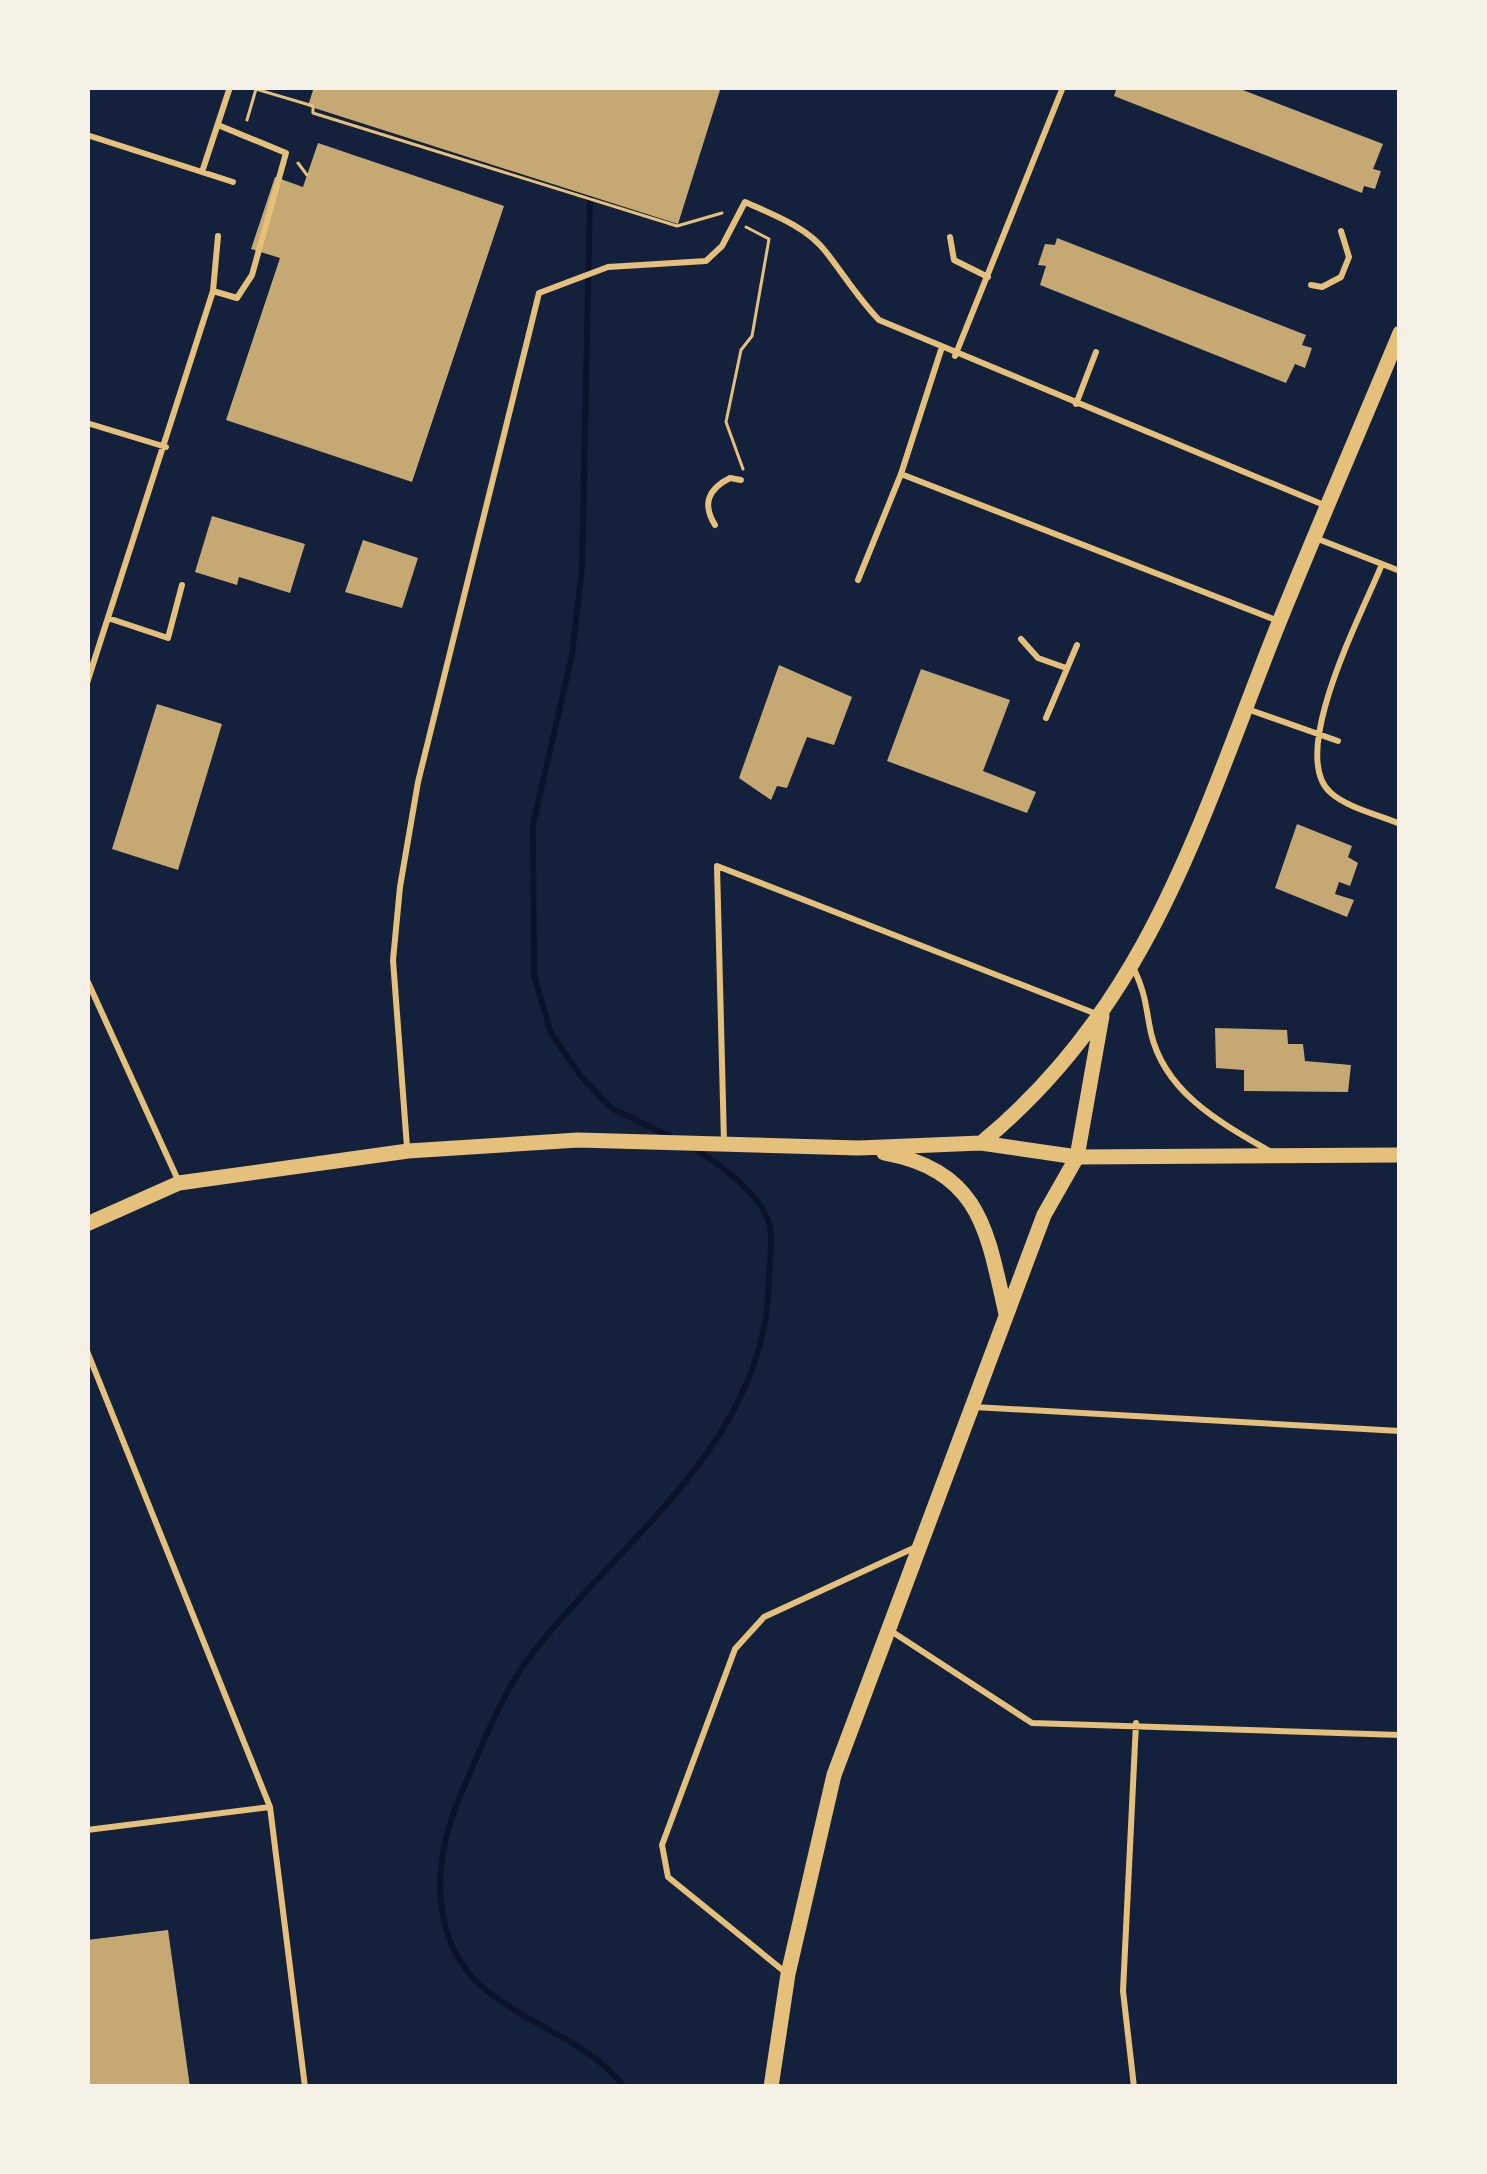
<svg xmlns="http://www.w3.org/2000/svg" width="1487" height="2174" font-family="Literata,serif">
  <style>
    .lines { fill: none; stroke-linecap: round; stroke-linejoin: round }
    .stream { stroke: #0b132b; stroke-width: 6 }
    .building { fill: #c6a872 }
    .path { stroke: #e5c07b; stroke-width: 3 }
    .service { stroke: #e5c07b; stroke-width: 6 }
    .tertiary { stroke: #e5c07b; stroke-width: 15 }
  </style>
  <rect width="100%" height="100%" fill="#14213d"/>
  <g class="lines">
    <!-- stream -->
    <path class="stream" d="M590,198L582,568L572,655L533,825L534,975L551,1033L580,1075L611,1108L671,1137
      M624,2087C577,2024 477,2018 449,1938C430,1884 444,1830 467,1780C486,1736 504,1689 534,1651C625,1536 768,1439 769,1278C769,1261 774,1240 769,1224C761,1193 719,1164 693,1148"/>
  </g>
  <!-- building -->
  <path class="building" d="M314,87H721L678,224L308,106Z
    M1117,87H1235L1383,144L1373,169L1381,171L1375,189L1364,186L1362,193L1114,96Z
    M318,143L504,206L412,482L226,420L280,258L251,249L275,177L303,187Z
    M1057,238L1306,335L1302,345L1312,348L1305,368L1295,364L1286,383L1040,285L1046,266L1038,265L1045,244L1055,245Z
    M212,516L305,544L290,593L239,577L237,585L195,572Z
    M363,540L418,558L402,608L345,592Z
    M779,665L852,697L834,745L807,737L787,788L777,786L771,800L739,778Z
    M921,669L1010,700L983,771L1036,792L1027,813L887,761Z
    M157,704L222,724L178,870L112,849Z
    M1297,824L1352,846L1348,857L1358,863L1350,886L1339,882L1335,894L1354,900L1347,917L1275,888Z
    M1215,1028L1287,1030L1288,1044H1303L1305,1061L1351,1065L1348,1092L1244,1091V1070L1216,1068Z
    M168,1930L190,2087H87V1940Z"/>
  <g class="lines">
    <!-- path -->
    <path class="path" d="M249,87L313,106V113L677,226L722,213
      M247,120L256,89
      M298,163L307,175
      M743,469L726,422L741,350L752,336L769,239L746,227"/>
    <!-- service -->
    <path class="service" d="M87,135L233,182
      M202,172L230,87
      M950,237L954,260L988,277
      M1311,285L1322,287L1341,277L1349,257L1341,231
      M213,291L237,298L252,275L286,153L218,125
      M955,356L1063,87
      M1076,404L1096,352
      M87,423L166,447
      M901,474L1276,620
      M715,525C702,504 708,489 730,478L741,480
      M1318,539L1400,571
      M1382,564C1364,610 1286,755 1331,793C1348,808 1379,815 1400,824
      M858,580L901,474L941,350
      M108,618L168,638L182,585
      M1021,639L1038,658L1066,668
      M87,683L213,291L218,236
      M1250,710L1338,741
      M1046,718L1077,645
      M1134,969C1147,998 1145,1005 1151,1033C1165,1094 1223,1124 1271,1152
      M87,980L178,1180
      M724,1142L717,866L1094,1013
      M407,1147L393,960L400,887L418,782L539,293L608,267L706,261L722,246L745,202C772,214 807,227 826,252C844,275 858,298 879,320L1324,505
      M87,1351L270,1807L305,2087
      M974,1407L1400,1431
      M891,1631L1032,1723L1400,1735
      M87,1830L270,1807
      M785,1972L668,1877L662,1845L735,1649L764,1617L918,1546
      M1134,2087L1123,1991L1136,1723"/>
    <!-- tertiary -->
    <path class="tertiary" d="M981,1143C1152,1003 1201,816 1280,620C1319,524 1360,429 1400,333
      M884,1153C981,1171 987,1231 1006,1314
      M87,1224L179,1183L408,1151L578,1140L859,1148L981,1143L1077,1157L1400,1155
      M771,2087L788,1974L834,1775L1044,1215L1077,1157L1102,1016"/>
  </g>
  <!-- border -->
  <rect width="1487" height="2174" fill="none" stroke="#f6f1e7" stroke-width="180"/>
</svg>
